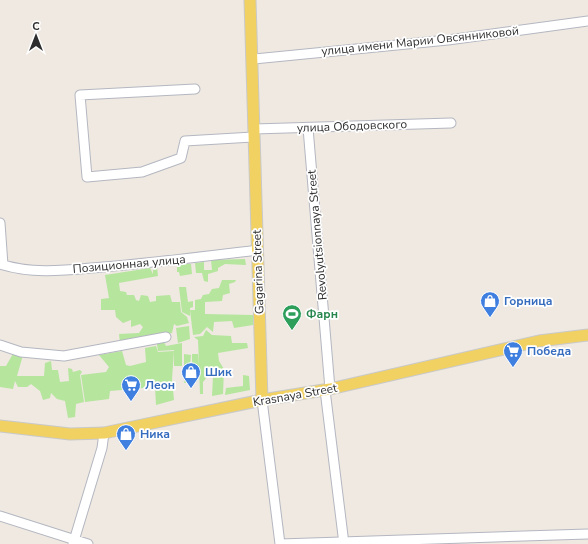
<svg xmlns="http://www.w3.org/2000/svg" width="588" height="544" font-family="'Nunito Sans',sans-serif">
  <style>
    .green { fill: #b6e59e }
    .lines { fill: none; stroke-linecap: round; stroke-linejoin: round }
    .minor-casing { stroke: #b4b7c1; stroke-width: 11 }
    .major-casing { stroke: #c9c9c9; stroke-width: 13 }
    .minor { stroke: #fff; stroke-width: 9 }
    .major { stroke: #f2d163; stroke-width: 11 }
    .labels { text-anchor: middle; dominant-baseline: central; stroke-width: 3.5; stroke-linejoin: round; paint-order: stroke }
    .street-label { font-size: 12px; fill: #2e2e2e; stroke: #fff }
    .shop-label { font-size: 12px; font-weight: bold; fill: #366cbe; stroke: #fff; text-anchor: start }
    .leisure-label { font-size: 12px; font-weight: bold; fill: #27864d; stroke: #fff; text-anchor: start }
  </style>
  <rect width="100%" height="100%" fill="#efe9e1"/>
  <!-- green -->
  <path class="green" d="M245,259L246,265L225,264L218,268V271L208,274V282L204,281L202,273H196L195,263L204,262V270H212L211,260Z
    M177,264H191L192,274L180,276L179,272H177Z
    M157,267L158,276L119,283L120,291L126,292L127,295H134L136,300L139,301L141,295L148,296L150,302L156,301V296L170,295L172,302H180L181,312L187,317L189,323L177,326L174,324L172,333L120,343L119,334L139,333L143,327L140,324L131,327V320L123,323L116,317L115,310H101V299L109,298L105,275L150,268L153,274V268Z
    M222,280H236L235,282L229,284L230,293L223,295L222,301L205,302V314L253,315V325L234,328L232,321L214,322L213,332L207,327L200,334L193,335L190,310H195V300L201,299L203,295L209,294L212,289L219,288Z
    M179,287H186L188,302L193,301V307L190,308V316L182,312Z
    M189,326L190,339L178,343L176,328Z
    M206,330L212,335L231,336L232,343H247L248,348L218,353L219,361L224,369L223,394L212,396L213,377H207L203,382V394H200L199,366L192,367V354H198L199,365L198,340L194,337L203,336Z
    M164,342L166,346L182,343V366H174V350L158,351L157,344Z
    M156,346L158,352L174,351L172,379L174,400L156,405L155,387L110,391L109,399L85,402L81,375L106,372L109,367L99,355L122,351L126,365L130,366L146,362L145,348Z
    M14,352L23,355L17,376H44L45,363L51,361L52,370H58L60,382L69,381L68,368L72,369L73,372L80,370L82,372L80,375L84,402L76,404L75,417L68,418L65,401L57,399L51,393L50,398L43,400L40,391L31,384L27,387H18L15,381L13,389L0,387V366H6Z
    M184,354L191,355L190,365L184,366Z
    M185,369L191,370L190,373L193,378L195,372L193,369H198L197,382L184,383L185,379H188L185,376Z
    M243,375L249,376L250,390L225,395L226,388L243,386Z"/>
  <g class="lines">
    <defs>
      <path id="minor" d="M253,59L448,40L588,21
        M195,89L80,95L87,177L142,172L181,158L185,141L253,137
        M308,128L330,389
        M254,129L451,123
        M0,223L3,265
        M0,264C34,275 68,270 103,267C155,263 206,256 258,250
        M0,345L21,352L64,356L166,337
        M325,390L344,544
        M262,400L280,544
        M0,516L88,544
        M73,544L102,448L104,433
        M280,544L588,534"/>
      <path id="major" d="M250,0L262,400
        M0,426L70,434L104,433L262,400L330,389L539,341L588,335"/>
    </defs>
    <!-- minor casing -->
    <use href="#minor" class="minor-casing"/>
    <!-- major casing -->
    <use href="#major" class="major-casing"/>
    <!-- minor -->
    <use href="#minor" class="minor"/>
    <!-- major -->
    <use href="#major" class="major"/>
  </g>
  <!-- icons -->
  <defs>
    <symbol id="shop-pin" viewBox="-11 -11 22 30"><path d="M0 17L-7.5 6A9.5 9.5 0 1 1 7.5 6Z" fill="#3f7fe0" stroke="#fff"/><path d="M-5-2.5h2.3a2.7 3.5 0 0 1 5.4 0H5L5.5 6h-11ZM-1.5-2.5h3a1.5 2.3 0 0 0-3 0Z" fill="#fff"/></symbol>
    <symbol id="stadium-pin" viewBox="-11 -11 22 30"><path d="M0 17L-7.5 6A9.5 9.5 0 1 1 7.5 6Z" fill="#2e9e5b" stroke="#fff"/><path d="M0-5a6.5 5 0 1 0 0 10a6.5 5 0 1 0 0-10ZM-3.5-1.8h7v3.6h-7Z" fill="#fff"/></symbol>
    <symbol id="supermarket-pin" viewBox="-11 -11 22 30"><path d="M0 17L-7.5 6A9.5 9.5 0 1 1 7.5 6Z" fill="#3f7fe0" stroke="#fff"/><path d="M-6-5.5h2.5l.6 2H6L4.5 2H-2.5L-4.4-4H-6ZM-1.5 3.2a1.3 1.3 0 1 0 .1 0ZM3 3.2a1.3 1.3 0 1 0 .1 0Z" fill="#fff"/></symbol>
  </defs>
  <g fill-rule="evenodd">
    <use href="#shop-pin" x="479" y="290" width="22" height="30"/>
    <use href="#stadium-pin" x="281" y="303" width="22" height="30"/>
    <use href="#supermarket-pin" x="502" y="340" width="22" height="30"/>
    <use href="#shop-pin" x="180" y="361" width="22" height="30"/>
    <use href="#supermarket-pin" x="120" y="374" width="22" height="30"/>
    <use href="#shop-pin" x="115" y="423" width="22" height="30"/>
  </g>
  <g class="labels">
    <!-- street labels -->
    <g class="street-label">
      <text transform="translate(420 41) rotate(-6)">улица имени Марии Овсянниковой</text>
      <text transform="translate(352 126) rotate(-2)">улица Ободовского</text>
      <text transform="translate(317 235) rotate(-95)">Revolyutsionnaya Street</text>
      <text transform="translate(129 264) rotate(-5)">Позиционная улица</text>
      <text transform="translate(258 272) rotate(-92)">Gagarina Street</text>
      <text transform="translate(295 395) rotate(-10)">Krasnaya Street</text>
    </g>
    <!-- shop labels -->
    <g class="shop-label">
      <text x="504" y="301">Горница</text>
      <text x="527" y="351">Победа</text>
      <text x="205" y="372">Шик</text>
      <text x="145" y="385">Леон</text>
      <text x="140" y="434">Ника</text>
    </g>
    <!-- leisure labels -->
    <g class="leisure-label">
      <text x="306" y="314">Фарн</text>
    </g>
  </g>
  <!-- north arrow -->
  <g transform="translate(36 36)" stroke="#ffffff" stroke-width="3" paint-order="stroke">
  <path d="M0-3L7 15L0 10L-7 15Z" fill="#2e2e2e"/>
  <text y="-6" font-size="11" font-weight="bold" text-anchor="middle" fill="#2e2e2e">С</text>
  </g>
</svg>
